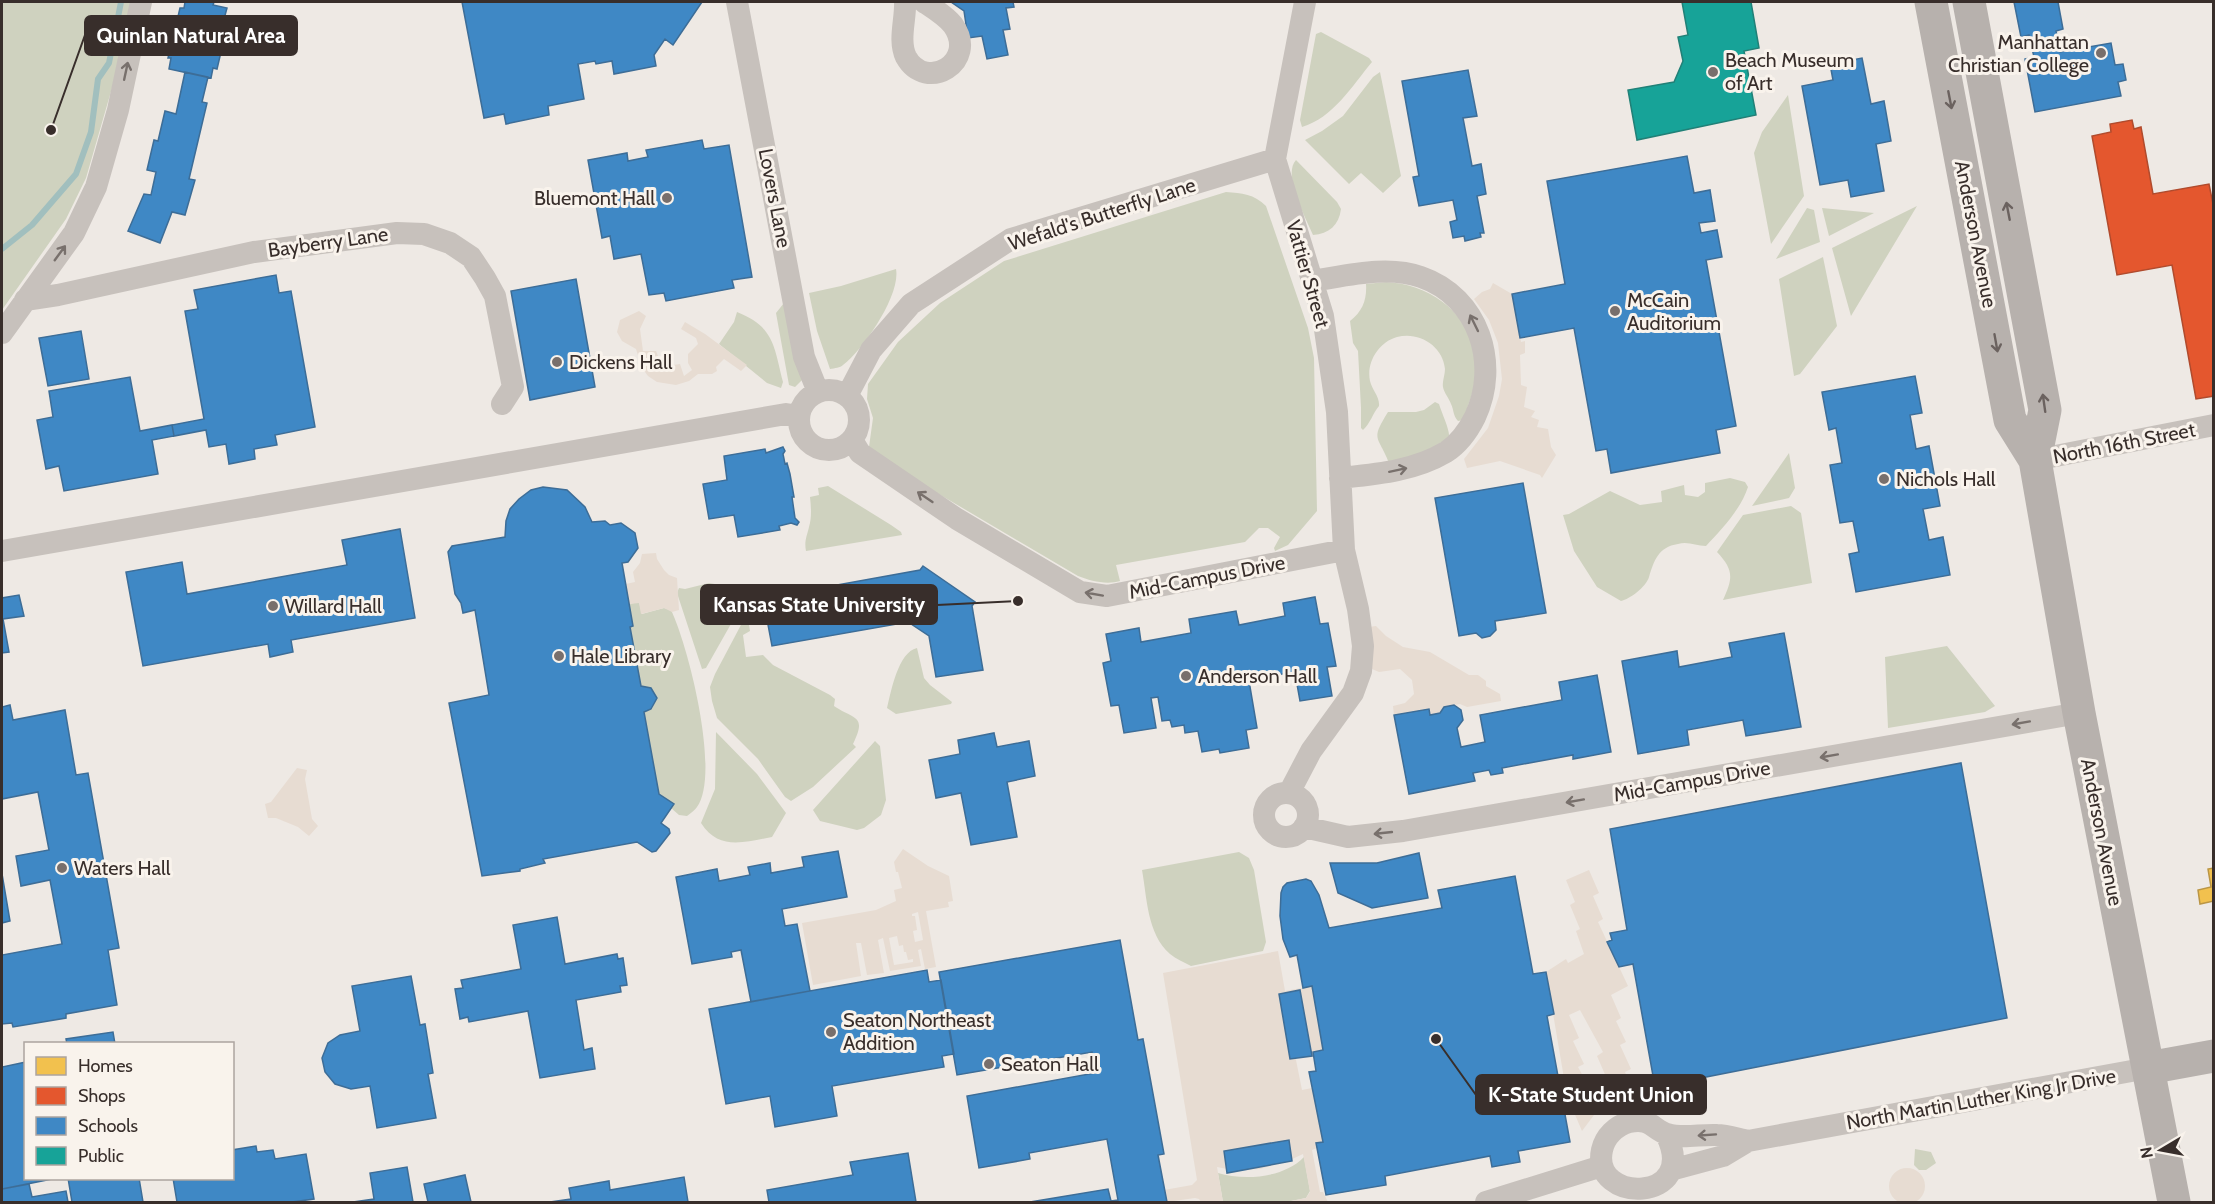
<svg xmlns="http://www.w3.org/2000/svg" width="2215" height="1204" font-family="Cabin,sans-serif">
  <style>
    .green { fill: #cfd2bf }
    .plaza { fill: #e7dcd2; fill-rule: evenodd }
    .homes { fill: #f2c14e; stroke: #ba9544; stroke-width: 1.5 }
    .shops { fill: #e4572e; stroke: #b04b2d; stroke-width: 1.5 }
    .schools { fill: #3f88c5; stroke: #3d6d97; stroke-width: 1.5 }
    .public { fill: #17a398; stroke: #218077; stroke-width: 1.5 }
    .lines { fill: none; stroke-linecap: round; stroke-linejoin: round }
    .stream { stroke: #a1bfbe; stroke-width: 6 }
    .street { stroke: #c7c1bc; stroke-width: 22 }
    .secondary { stroke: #b7b1ad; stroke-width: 33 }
    .oneway { stroke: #78706c }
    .oneway2 { stroke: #6b625f }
    .poi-dot { fill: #786f6c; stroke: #f9f3ec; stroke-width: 2 }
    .labels { text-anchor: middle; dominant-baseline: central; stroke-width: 6; stroke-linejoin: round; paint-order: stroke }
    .poi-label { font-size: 20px; fill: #382e2b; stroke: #f9f3ec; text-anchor: start }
    .street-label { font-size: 20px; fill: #382e2b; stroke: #f9f3ec }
    .leader { fill: none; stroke: #382e2b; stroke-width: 2 }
    .callout-dot { fill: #382e2b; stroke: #f9f3ec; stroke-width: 2 }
    .callout { fill: #382e2b; stroke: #382e2b; stroke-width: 2 }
    .callout-label { font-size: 21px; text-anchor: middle; font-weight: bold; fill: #fff }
  </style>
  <rect width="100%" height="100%" fill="#eee9e4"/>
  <!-- green -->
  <path class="green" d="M2,2H132L114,81L86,178L66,219L2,310Z
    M1321,32L1369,58L1372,62C1352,86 1333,118 1302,127L1300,120L1316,34Z
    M1380,72L1401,176L1383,193L1361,173L1349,184L1305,140L1322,131L1343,116L1373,77Z
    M1788,95L1804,196L1771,244L1754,153L1762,132Z
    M1296,160L1337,202L1341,209C1339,225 1329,234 1313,235C1306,218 1282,175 1296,160Z
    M1226,192C1242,193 1254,194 1266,206L1308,328L1314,358L1317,511L1288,545L1275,551L1274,548L1280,537L1268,528H1259L1245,542L1116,565L1120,581C1106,585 1091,581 1078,576L876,457L869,447L873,418L867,399L868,384L898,342L940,303L1004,261Z
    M1917,206L1851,316L1832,248Z
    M1807,208L1814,210L1820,242L1776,259Z
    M1822,208L1874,213L1829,236Z
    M1823,257L1837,326L1800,374L1794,376L1779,279Z
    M896,269C901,295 863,350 843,365C840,368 835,368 830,369L817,331L809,293L841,286Z
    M1386,282C1427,284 1466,309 1474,352C1475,359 1478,368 1477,375C1474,390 1468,406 1463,420L1458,421C1453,416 1454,410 1451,404C1449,398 1444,393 1443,387C1442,382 1445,375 1445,369C1443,346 1419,331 1397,337C1379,342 1366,362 1370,381C1372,390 1380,397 1379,406C1373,413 1370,424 1363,430L1361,428V408L1358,351L1353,343L1350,321C1363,311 1367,299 1366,284Z
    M784,303L805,377L795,387L789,385L776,313Z
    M737,312C775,327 774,347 783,382L781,388L767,383L719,344L734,322Z
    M1435,402L1439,404C1442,414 1450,430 1449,437L1427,452L1389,463C1378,435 1370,441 1388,412H1416L1424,410Z
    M1789,453L1795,488L1789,498L1752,506Z
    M1730,478L1745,482L1748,487C1741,509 1721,530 1706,546C1696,546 1688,541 1678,544C1658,547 1654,561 1649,577C1646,587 1630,599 1621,601L1597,587L1574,551L1563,515L1569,514L1610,491L1640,505L1662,502L1661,491L1684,485L1685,495L1698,497L1705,492V483Z
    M828,486L891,525L901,532L902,535L806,551C804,541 807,536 809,527C812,517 811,506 810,497L819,495L818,488Z
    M1791,506L1801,513L1812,583L1723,600C1733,578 1734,570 1717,552L1743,515Z
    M709,583L732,587L741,597L740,608L706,668L702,669L677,593L679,588L685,589Z
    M639,602L642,614L664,608L671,610C688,645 721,773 697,807C695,810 691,813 687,816L679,815L671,808L659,794L644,712L652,709L657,698L651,688L641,686L630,627L633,626L629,604Z
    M742,623L749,625L750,631L743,635L746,657L763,655L773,665L830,695L835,699L834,706C855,720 867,715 853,744L856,747L813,787L791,801L785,797L758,759L717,718L712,701L710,687L715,674Z
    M1947,646L1995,706L1985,712L1888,728L1885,657Z
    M917,648L924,678L930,685L952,702L951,704L896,714L887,708C891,692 898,652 917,648Z
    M716,732L757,774L786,813L772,837C744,842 719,851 701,823L715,789Z
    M875,741L880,746L886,800L881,815L864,828L857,830L820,821L813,810Z
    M1239,852L1249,858L1254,870L1266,942L1263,951L1191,966C1184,962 1176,959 1170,954C1147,934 1147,897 1142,870Z
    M1915,1149L1931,1152L1936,1163L1926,1170H1919L1914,1165Z
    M1304,1157L1310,1191L1306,1198L1286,1202H1223L1218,1173C1244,1181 1284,1178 1304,1157Z"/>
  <!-- plaza -->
  <path class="plaza" d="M1493,283L1512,294L1521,342L1525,341V353L1520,355L1521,385L1527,387L1524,407L1535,411L1531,417L1539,420L1537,427L1548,429L1551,447L1556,455L1542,478L1540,475L1500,461L1467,468L1464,459L1488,428L1499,396L1502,379L1498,343L1489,320L1474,299L1482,292L1490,289Z
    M639,311L646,316L640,329L643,351H656L660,361L667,366L680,364L684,376L692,370L688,363V354L698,344L696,338L681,329L685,322L705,334L747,365L741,371L724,359L716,367L717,371L712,374H698L689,381L676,385L657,382L648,376L642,368L636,349L622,341L617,332L620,320Z
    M656,553L657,559L664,570L669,575L677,578L679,610L672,612L664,608L641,614L639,603L629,604L626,584L635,582L633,572L640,563L642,554Z
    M1376,626L1386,636L1403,647L1430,652L1469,675H1478L1486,681V686L1500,694L1501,701L1467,707L1460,704L1444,707L1440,713L1430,715H1394L1393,706L1405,703L1414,694L1412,680L1400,669L1379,672L1372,669L1369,627Z
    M297,768L307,770L305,779L312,819L318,826L309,836L298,827L276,818H268L265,804L271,802Z
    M903,849L928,866L949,876L953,901L948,902L949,907L926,911L936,967L925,969L921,949L918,950L921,966L890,971L883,938L878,940L884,973L867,975L861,943H856L861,976L813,985L802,923L876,910L896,901L894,890L902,888L898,872H896L894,862ZM918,912L923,940L915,942L913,931L917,930L915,916H912V914ZM897,936L899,946L903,945L904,952H906L908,960L913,959V962L894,965L889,938Z
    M1589,870L1599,893L1593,896L1603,919L1598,922L1628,986L1611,995L1621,1018L1616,1021L1626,1042L1620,1045L1631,1069L1625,1072L1634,1094L1611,1103L1602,1082L1607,1079L1597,1056L1603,1052L1580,1010L1569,1015L1579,1038L1573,1041L1584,1064L1578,1067L1590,1089L1583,1093L1594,1115L1582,1131L1567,1096L1546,972L1566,959L1568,963L1584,954L1576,931L1580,929L1570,905L1575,902L1566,880Z
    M1278,951L1285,991L1312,986L1323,1050L1295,1055L1302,1090L1312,1088L1323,1142L1317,1148L1312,1150L1320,1192H1323L1328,1202H1286L1306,1198L1310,1192L1303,1154L1288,1161L1260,1169L1232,1170L1217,1167L1223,1202H1201L1199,1199L1195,1198L1167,1202L1164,1190L1192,1185L1197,1180L1163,973Z
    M1889 1186a18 18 0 1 1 36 0a18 18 0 1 1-36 0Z"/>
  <!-- homes -->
  <path class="homes" d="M2214,868V901L2200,904L2198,890L2211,887L2208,869Z"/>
  <!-- shops -->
  <path class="shops" d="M2132,120L2134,129L2141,127L2153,194L2209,184L2214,209V396L2196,399L2172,265L2117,275L2092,136L2111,132L2110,124Z"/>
  <!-- schools -->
  <path class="schools" d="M185,2H214L213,5L227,8L224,19L228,20L224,37L221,36L217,51L221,52L217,69L213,68L211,78L169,69L171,58H168L172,40L176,41L179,26L176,25L180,8H184Z
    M462,2H702L673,45L665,39L654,55L656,66L614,74L612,61L596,64L595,61L578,64L584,99L548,106L549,115L506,124L504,114L484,118Z
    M951,2H1013L1014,7L1006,8L1010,29L1003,30L1008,55L987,59L982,36L968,38L964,11Z
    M2014,2H2058L2063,29L2056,31L2060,52L2111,43L2115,65L2123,64L2126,80L2118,82L2121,96L2035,112L2025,59L2034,57L2029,35L2021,37Z
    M1862,58L1871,104L1884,101L1891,141L1876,144L1884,191L1851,197L1848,180L1820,185L1802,86L1833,80L1830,64Z
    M1468,70L1477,116L1463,118L1472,166L1481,164L1486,194L1477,196L1484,233H1480L1481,237L1465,241L1464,236L1453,238L1450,222L1457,220L1453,200L1419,206L1413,177L1419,176L1402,81Z
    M185,72L208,77L202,102L207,103L189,179L195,180L185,215L172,212L160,243L128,231L144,194L151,195L156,172L147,170L154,140L158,141L165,111L176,114Z
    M702,140L704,149L729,145L752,277L732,280L734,288L666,301L664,293L649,295L641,254L614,259L610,236L602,238L588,160L627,153L628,161L648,157L646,150Z
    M1687,156L1694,193L1710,190L1715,221L1699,223L1701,233L1717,230L1722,257L1706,260L1736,426L1716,430L1720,453L1611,473L1607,449L1596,451L1574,328L1520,338L1512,294L1565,284L1547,181Z
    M276,275L279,293L291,291L315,427L275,435L277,445L254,449L255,459L229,464L226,444L209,447L206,430L174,436L172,425L204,419L185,311L198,309L194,290Z
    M576,279L595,387L530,400L511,291Z
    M81,331L89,379L48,386L39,338Z
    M1915,376L1922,413L1910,415L1916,449L1929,446L1940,506L1923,509L1929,540L1943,537L1950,575L1856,592L1849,554L1859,552L1853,521L1840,523L1830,465L1842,463L1836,428L1829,430L1822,392Z
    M130,377L140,431L172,425L174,436L152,440L158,474L64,491L59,466L46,469L37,420L53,417L49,391Z
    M783,447L785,451L783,454L785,464L787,463L790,474L794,497H792L795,518L799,522L797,525L791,523L779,526L780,530L738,537L734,515L709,519L703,484L727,480L724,456L765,449L766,453Z
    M1523,483L1546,613L1495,621L1496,630L1490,636L1482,638L1476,633L1459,636L1435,498Z
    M543,487L567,490L585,507L592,522L605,521L610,525L621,523L635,533L638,548L628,562L622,563L633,626L630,627L641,686L651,688L657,698L651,709L644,712L659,794L674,804L661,823L669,829L670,833L656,851L652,852L637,842L543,859L545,863L520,869V871L482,876L449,703L489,695L475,610L463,613L461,603L455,594L448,552L452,546L505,537L506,521L510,509L519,499L531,490Z
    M400,529L415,618L291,640L293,652L270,657L268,644L143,666L126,572L182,562L187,594L347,565L342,540Z
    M923,566L975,602L972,606L983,670L936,677L929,636L908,622L772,646L762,593L802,585L804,591L920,570Z
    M19,595L24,616L3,619L9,652L2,653V598Z
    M1315,597L1320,624L1328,623L1336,666L1327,667L1332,696L1300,701L1295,673L1287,675V673L1249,681L1257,728L1246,730L1249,748L1220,753L1219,749L1202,752L1198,731L1185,733L1184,725L1172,727L1170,720L1162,721L1158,697L1151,698L1156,728L1124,733L1119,705L1111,706L1103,663L1111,661L1106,634L1139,628L1141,642L1191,633L1189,619L1236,611L1239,625L1285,616L1283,603Z
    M1784,633L1801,727L1746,736L1743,720L1687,730L1689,745L1638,754L1622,661L1677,651L1679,667L1732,657L1729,643Z
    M1597,675L1611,752L1573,759V755L1502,768L1503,773L1491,775L1489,770L1473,773L1475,781L1409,794L1394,715L1429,709L1430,715L1440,713L1444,707L1454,705L1461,710L1463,720L1457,728L1461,747L1485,742L1480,715L1562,700L1559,682Z
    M10,705L13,720L65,710L76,775L88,773L119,948L108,950L117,1005L66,1014V1018L13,1027L12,1023L2,1024V955L62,944L50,880L21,886L16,856L49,850L38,792L2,799V707Z
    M994,733L997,747L1029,741L1035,776L1007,782L1017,837L971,845L961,793L936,798L929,760L960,754L958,740Z
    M1961,763L2007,1018L1655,1087L1633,964L1619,967L1607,942L1612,940L1610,933L1627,930L1610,829Z
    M838,851L847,897L782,909L785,926L797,924L810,991L751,1002L741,950L731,952L732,957L692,964L676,877L717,869L719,881L750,875L748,867L770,863L771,873L804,867L802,857Z
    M1419,853L1428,898L1372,908L1338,893L1330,863H1377Z
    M2,874L10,921L2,923Z
    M1515,876L1533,974L1546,972L1554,1014L1547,1016L1570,1142L1518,1151L1520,1162L1492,1167L1490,1156L1385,1176L1386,1185L1326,1195L1316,1143L1323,1142L1309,1072L1316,1071L1313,1052L1323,1050L1312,986L1303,988L1297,955L1290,957L1283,939L1280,916L1281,893L1283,887L1287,883L1306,879L1311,881L1319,895L1329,928L1442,908L1438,890Z
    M557,917L565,964L617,954L618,959L623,958L627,985L620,986L621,992L576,1000L584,1050L592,1048L595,1069L540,1078L528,1011L469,1022L468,1017L460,1019L455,989L463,988L461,980L521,969L513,925Z
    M1120,940L1138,1040L1143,1039L1164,1154L1158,1155L1167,1202H1030L1108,1189L1111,1201L1118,1200L1107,1139L1029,1153L1030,1159L979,1168L967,1096L1095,1073L1092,1052L957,1075L939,972Z
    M927,970L929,982L941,980L954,1054L942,1056L944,1067L832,1086L837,1116L775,1127L770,1096L726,1104L709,1009Z
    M411,976L420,1025L425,1024L433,1073L428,1074L436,1118L377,1128L370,1086L351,1089L335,1084L325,1072L322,1058L328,1043L340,1035L360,1031L352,986Z
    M1300,990L1312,1056L1290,1059L1279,994Z
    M113,1032L115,1044H67L66,1039Z
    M26,1062V1178H57L2,1189V1067Z
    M1289,1140L1292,1161L1227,1173L1224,1151Z
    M256,1146L257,1152L273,1150L275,1159L306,1154L314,1199L292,1202H177L173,1178H232V1150Z
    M908,1153L916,1202H769L767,1190L853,1175L850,1162Z
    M407,1167L413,1202H353L374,1199L370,1173Z
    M465,1175L471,1202H428L424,1184Z
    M684,1177L688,1202H550L571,1199L569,1188L609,1181L610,1190Z
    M68,1178H139L143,1202H72Z
    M29,1184L32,1197L66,1191L68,1202H2V1189Z"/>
  <!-- public -->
  <path class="public" d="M1682,2H1751L1759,48L1744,51L1756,115L1637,140L1628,90L1674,82L1683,61L1678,37L1688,35Z"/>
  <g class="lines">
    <!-- stream -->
    <path class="stream" d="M2,249L32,225L76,174L91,132L98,79L109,63L121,2"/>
    <!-- street -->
    <path class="street" d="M737,2L804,357L818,392
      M905,2C906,19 898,40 906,57C926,93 979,62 953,25C946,16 933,8 924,2
      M1312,281C1346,276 1387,265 1421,277C1479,297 1500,364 1475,417C1468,431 1460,443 1446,452C1414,471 1377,474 1340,478
      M25,300L58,295L254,252L397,233L424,234L450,243L471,257L485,278L495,296L513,387L502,404
      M2,333L74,233L96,187L118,110L141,2
      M799 420a30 30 0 1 1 60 0a30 30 0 1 1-60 0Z
      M847,396L871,350L911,304L1011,239L1275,159
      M852,440L860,453L957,519L1080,592L1107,596L1344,550
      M2035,460L2214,425
      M2,551L786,414L799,416
      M1264 815a22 22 0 1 1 44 0a22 22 0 1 1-44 0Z
      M1289,793L1311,751L1353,693L1361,671L1363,646L1358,609L1344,550L1337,412L1323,316L1275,159L1305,2
      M1304,827L1348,837L1403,831L2079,713
      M1666,1134C1701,1204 1590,1204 1602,1150C1605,1136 1616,1126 1629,1122C1651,1117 1653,1130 1667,1134C1682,1139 1701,1134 1717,1135C1727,1135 1738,1139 1748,1141
      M1671,1170L1723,1156L1748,1141L2148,1068
      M1486,1202L1602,1166"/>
    <!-- secondary -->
    <path class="secondary" d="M1931,2L2010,420L2035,460
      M1969,2L2045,410L2035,460L2079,713L2174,1202
      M2148,1068L2214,1056"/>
  </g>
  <!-- one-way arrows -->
  <defs><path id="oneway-shaft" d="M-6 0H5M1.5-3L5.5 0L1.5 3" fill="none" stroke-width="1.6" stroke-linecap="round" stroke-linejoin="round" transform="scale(1.5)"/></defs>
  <g class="oneway">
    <use href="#oneway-shaft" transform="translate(126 71) rotate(-78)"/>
    <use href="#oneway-shaft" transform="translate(60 253) rotate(-54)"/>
    <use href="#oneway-shaft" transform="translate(1474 323) rotate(-116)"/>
    <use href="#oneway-shaft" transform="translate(1398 470) rotate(-12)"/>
    <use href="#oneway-shaft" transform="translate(925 497) rotate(-146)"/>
    <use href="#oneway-shaft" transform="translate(1094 594) rotate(-170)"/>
    <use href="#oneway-shaft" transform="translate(2021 723) rotate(170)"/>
    <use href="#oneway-shaft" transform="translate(1829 756) rotate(170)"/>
    <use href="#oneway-shaft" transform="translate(1575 801) rotate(170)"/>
    <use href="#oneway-shaft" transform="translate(1383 833) rotate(174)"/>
    <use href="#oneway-shaft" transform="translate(1707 1135) rotate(176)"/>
  </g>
  <g class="oneway2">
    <use href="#oneway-shaft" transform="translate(1950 100) rotate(79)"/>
    <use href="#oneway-shaft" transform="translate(2008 211) rotate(-101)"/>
    <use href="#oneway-shaft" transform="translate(1996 343) rotate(80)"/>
    <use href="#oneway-shaft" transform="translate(2044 403) rotate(-98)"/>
  </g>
  <!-- markers -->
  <g class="poi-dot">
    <circle cx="2101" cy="53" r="6"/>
    <circle cx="1713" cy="72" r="6"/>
    <circle cx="667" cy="198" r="6"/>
    <circle cx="1615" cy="311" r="6"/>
    <circle cx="557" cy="362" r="6"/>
    <circle cx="1884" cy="479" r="6"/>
    <circle cx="273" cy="606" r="6"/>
    <circle cx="559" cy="656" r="6"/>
    <circle cx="1186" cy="676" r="6"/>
    <circle cx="62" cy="868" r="6"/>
    <circle cx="831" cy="1032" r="6"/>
    <circle cx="989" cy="1064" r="6"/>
  </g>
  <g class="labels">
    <!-- poi labels -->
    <g class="poi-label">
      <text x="2089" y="42" text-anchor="end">Manhattan<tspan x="2089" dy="23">Christian College</tspan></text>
      <text x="1725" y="60">Beach Museum<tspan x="1725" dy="23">of Art</tspan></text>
      <text x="655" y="198" text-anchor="end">Bluemont Hall</text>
      <text x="1627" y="300">McCain<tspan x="1627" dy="23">Auditorium</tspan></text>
      <text x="569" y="362">Dickens Hall</text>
      <text x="1896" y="479">Nichols Hall</text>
      <text x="285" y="606">Willard Hall</text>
      <text x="571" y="656">Hale Library</text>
      <text x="1198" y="676">Anderson Hall</text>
      <text x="74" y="868">Waters Hall</text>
      <text x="843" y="1020">Seaton Northeast<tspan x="843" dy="23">Addition</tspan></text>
      <text x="1001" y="1064">Seaton Hall</text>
    </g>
    <!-- street labels -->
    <g class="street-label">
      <text transform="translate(775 198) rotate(79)">Lovers Lane</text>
      <text transform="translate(1102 214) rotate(-18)">Wefald's Butterfly Lane</text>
      <text transform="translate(1976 234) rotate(79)">Anderson Avenue</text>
      <text transform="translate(328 242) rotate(-8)">Bayberry Lane</text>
      <text transform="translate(1308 274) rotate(74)">Vattier Street</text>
      <text transform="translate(2124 443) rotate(-11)">North 16th Street</text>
      <text transform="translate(1207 577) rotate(-11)">Mid-Campus Drive</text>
      <text transform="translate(1692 781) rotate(-10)">Mid-Campus Drive</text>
      <text transform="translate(2102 832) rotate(79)">Anderson Avenue</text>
      <text transform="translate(1981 1099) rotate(-10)">North Martin Luther King Jr Drive</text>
    </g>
  </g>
  <!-- callouts -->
  <path class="leader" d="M51 130L85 35M1018 601L937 605M1436 1039L1476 1095"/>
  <g class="callout-dot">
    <circle cx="51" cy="130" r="6"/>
    <circle cx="1018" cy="601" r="6"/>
    <circle cx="1436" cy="1039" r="6"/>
  </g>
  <g class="callout">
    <rect x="85" y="16" width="212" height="39" rx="6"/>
    <rect x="701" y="585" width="236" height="39" rx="6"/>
    <rect x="1476" y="1075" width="230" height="39" rx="6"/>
  </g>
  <g class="callout-label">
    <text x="191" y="43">Quinlan Natural Area</text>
    <text x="819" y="612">Kansas State University</text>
    <text x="1591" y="1102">K-State Student Union</text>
  </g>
  <!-- border -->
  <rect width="2215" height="1204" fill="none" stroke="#382e2b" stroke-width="6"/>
  <!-- legend -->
  <rect x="24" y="1042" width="210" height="138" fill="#f9f3ec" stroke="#aca49f" stroke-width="1.5"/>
  <rect x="36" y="1057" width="30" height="18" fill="#f2c14e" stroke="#aca49f" stroke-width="1.5"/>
  <text x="78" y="1072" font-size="18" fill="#382e2b">Homes</text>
  <rect x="36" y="1087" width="30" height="18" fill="#e4572e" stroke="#aca49f" stroke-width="1.5"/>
  <text x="78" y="1102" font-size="18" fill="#382e2b">Shops</text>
  <rect x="36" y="1117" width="30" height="18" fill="#3f88c5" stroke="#aca49f" stroke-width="1.5"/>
  <text x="78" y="1132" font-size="18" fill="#382e2b">Schools</text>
  <rect x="36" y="1147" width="30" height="18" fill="#17a398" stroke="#aca49f" stroke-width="1.5"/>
  <text x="78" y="1162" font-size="18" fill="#382e2b">Public</text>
  <!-- north arrow -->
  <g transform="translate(2161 1150) rotate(260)" stroke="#f9f3ec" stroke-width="4.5" paint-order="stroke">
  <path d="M0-4.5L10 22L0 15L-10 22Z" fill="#382e2b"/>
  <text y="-9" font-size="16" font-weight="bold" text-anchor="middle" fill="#382e2b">N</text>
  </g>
</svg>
